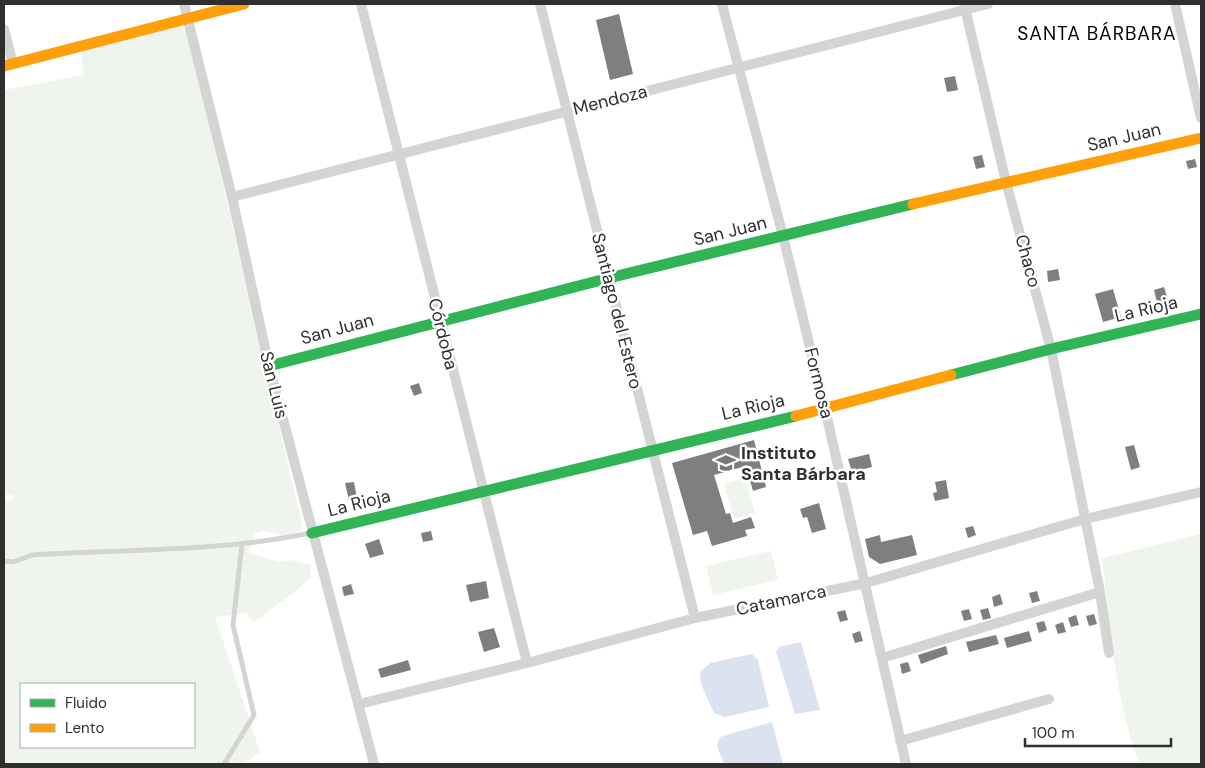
<svg xmlns="http://www.w3.org/2000/svg" width="1205" height="768" font-family="'DM Sans',sans-serif">
  <style>
    .green { fill: #eff4ed; fill-rule: evenodd }
    .water { fill: #dbe3f0 }
    .building { fill: #7f7f7f }
    .lines { fill: none; stroke-linecap: round; stroke-linejoin: round }
    .lane { stroke: #d4d4d4; stroke-width: 5 }
    .street { stroke: #d4d4d4; stroke-width: 10 }
    .fast { stroke: #30b455; stroke-width: 11 }
    .slow { stroke: #ff9f0a; stroke-width: 11 }
    .labels { text-anchor: middle; dominant-baseline: central; stroke-width: 5; stroke-linejoin: round; paint-order: stroke }
    .street-label { font-size: 18px; fill: #2f2f2f; stroke: #fff }
    .poi-label { font-size: 18px; font-weight: bold; fill: #2f2f2f; stroke: #fff; text-anchor: start }
    .neighbourhood-label { font-size: 19px; letter-spacing: 1px; fill: #000; stroke: #fff }
  </style>
  <rect width="100%" height="100%" fill="#fff"/>
  <!-- green -->
  <path class="green" d="M177,27L187,31L303,529L287,536L264,531L254,534L249,553L279,562L290,560L311,565L310,578C293,595 272,607 253,623L247,613L215,617L260,752L243,764H4V575L6,572L4,566V501L12,500V495H4V90L84,75L81,52ZM21,684H194V747H21Z
    M745,478L755,513L734,519L724,484Z
    M1201,534V764H1140C1114,700 1111,626 1102,558Z
    M771,551L778,580L713,595L706,566Z"/>
  <!-- water -->
  <path class="water" d="M801,642L820,710L795,714L776,652L779,647Z
    M752,654L758,660L769,707L725,717L714,713L701,684L700,672L710,663Z
    M772,722L783,764H724L717,746L720,737Z"/>
  <!-- building -->
  <path class="building" d="M619,14L633,74L610,80L596,20Z
    M955,76L958,90L947,92L944,78Z
    M982,155L985,167L976,169L973,157Z
    M1195,159L1197,167L1188,169L1186,161Z
    M1058,269L1060,280L1048,282L1047,271Z
    M1164,287L1170,307L1159,310L1154,290Z
    M1113,289L1121,317L1103,322L1095,294Z
    M419,383L422,393L414,396L410,386Z
    M754,440L766,487L753,491L746,466L714,475L726,514L730,513L733,523L751,517L755,528L745,530L747,536L712,546L707,531L693,535L672,463Z
    M1134,445L1140,467L1131,470L1125,447Z
    M869,454L872,467L852,472L848,459Z
    M946,480L949,498L935,501L933,493L937,492L935,482Z
    M354,482L357,499L349,501L345,483Z
    M819,503L826,529L812,533L807,517L803,518L800,509Z
    M973,526L976,535L968,538L965,528Z
    M431,531L433,540L423,542L421,533Z
    M880,535L881,542L912,535L917,555L880,564L869,557L865,539Z
    M379,539L384,554L370,558L365,544Z
    M486,581L489,598L470,602L466,585Z
    M351,584L354,594L344,596L342,587Z
    M1037,591L1040,601L1032,603L1029,593Z
    M1000,594L1003,604L994,607L992,597Z
    M988,608L991,618L983,620L980,610Z
    M969,609L972,619L964,621L961,611Z
    M845,610L848,620L840,622L837,612Z
    M1094,614L1097,624L1089,626L1086,616Z
    M1076,615L1079,625L1071,627L1068,618Z
    M1044,621L1047,630L1039,633L1036,623Z
    M1063,622L1066,632L1058,634L1055,625Z
    M494,628L500,647L484,652L478,632Z
    M860,631L863,641L855,643L852,634Z
    M1029,631L1032,641L1007,648L1004,638Z
    M996,635L999,644L969,652L966,642Z
    M946,646L948,654L921,664L918,655Z
    M408,660L411,670L381,678L378,669Z
    M908,662L911,671L902,674L900,664Z"/>
  <g class="lines">
    <!-- lane -->
    <path class="lane" d="M4,561L13,562L32,555C124,549 220,552 310,533
      M224,764L254,715L233,625L242,544"/>
    <!-- street -->
    <path class="street" d="M184,4L232,197L269,366L374,764
      M361,4L527,663
      M540,4L695,618
      M722,4L783,236L825,409L906,764
      M1175,4L1201,118
      M4,29L13,64
      M232,197L988,4
      M1100,592L1109,653
      M882,658L1100,592L1051,349L1006,182L964,4
      M359,704L527,663L695,618L866,583L1085,519L1201,492
      M900,741L1049,699"/>
    <!-- fast -->
    <path class="fast" d="M269,366L617,276L913,204
      M951,375L1051,349L1201,314
      M312,533L796,416"/>
    <!-- slow -->
    <path class="slow" d="M4,66L244,4
      M913,204L1201,138
      M796,416L951,375"/>
  </g>
  <!-- icons -->
  <defs>
    <symbol id="school-bare" viewBox="-9 -9 18 18"><path d="M0-5L7-2L0 1L-7-2ZM-4 1L0 2.5L4 1V4Q0 6-4 4Z" fill="#787878" stroke="#fff" stroke-width="2.5" paint-order="stroke"/></symbol>
  </defs>
  <g fill-rule="evenodd">
    <use href="#school-bare" x="712" y="449" width="28" height="28"/>
  </g>
  <g class="labels">
    <!-- street labels -->
    <g class="street-label">
      <text transform="translate(610 100) rotate(-14)">Mendoza</text>
      <text transform="translate(1124 137) rotate(-13)">San Juan</text>
      <text transform="translate(730 231) rotate(-14)">San Juan</text>
      <text transform="translate(1028 261) rotate(75)">Chaco</text>
      <text transform="translate(1146 309) rotate(-13)">La Rioja</text>
      <text transform="translate(617 311) rotate(76)">Santiago del Estero</text>
      <text transform="translate(337 329) rotate(-15)">San Juan</text>
      <text transform="translate(443 334) rotate(76)">Córdoba</text>
      <text transform="translate(819 383) rotate(76)">Formosa</text>
      <text transform="translate(274 385) rotate(76)">San Luis</text>
      <text transform="translate(753 407) rotate(-13)">La Rioja</text>
      <text transform="translate(359 503) rotate(-14)">La Rioja</text>
      <text transform="translate(781 600) rotate(-12)">Catamarca</text>
    </g>
    <!-- poi labels -->
    <g class="poi-label">
      <text x="741" y="453">Instituto<tspan x="741" dy="21">Santa Bárbara</tspan></text>
    </g>
    <!-- neighbourhood labels -->
    <g class="neighbourhood-label">
      <text x="1097" y="33">SANTA BÁRBARA</text>
    </g>
  </g>
  <!-- border -->
  <rect width="1205" height="768" fill="none" stroke="#2f2f2f" stroke-width="10"/>
  <!-- legend -->
  <rect x="20" y="683" width="175" height="65" fill="#ffffff" stroke="#acacac"/>
  <rect x="30" y="699" width="25" height="8" fill="#30b455" stroke="#acacac"/>
  <text x="65" y="708" font-size="15" fill="#2f2f2f">Fluido</text>
  <rect x="30" y="724" width="25" height="8" fill="#ff9f0a" stroke="#acacac"/>
  <text x="65" y="733" font-size="15" fill="#2f2f2f">Lento</text>
  <!-- scale -->
  <path d="M1025 738v8h146v-8" fill="none" stroke="#2f2f2f" stroke-width="2.5"/>
  <text x="1032" y="738" font-size="15" fill="#2f2f2f" stroke="#ffffff" stroke-width="4" paint-order="stroke">100 m</text>
</svg>
